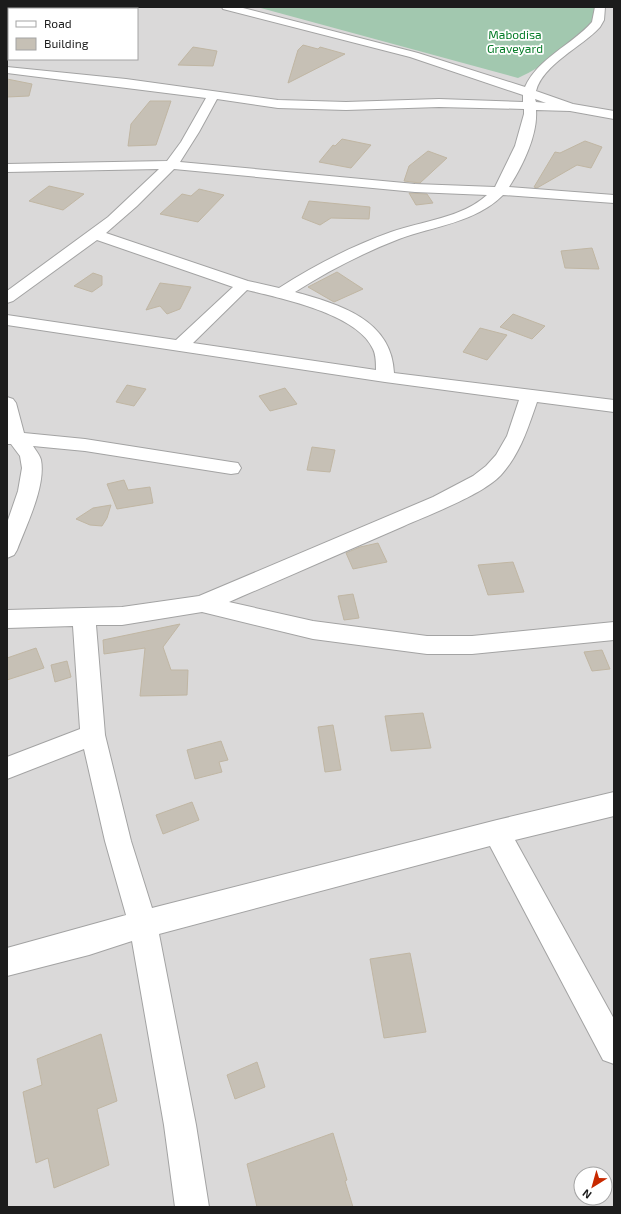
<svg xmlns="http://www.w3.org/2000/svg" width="621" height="1214" font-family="'Exo 2',sans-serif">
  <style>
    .residential { fill: #dad9d9; fill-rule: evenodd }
    .cemetery { fill: #a2c8af }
    .building { fill: #c6c0b5; stroke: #c0b6a3 }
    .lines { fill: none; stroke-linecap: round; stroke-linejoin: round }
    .minor-casing { stroke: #a3a3a3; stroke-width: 2 }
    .minor { fill: #fff; fill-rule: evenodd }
    .labels { text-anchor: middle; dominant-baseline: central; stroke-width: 3.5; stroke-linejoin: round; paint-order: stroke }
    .far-park-label { font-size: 12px; fill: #087d2a; stroke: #fff }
  </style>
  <rect width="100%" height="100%" fill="#eeece1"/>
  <!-- residential -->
  <path class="residential" d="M7,7H614V1207H7ZM9,9H137V59H9ZM581,1174H605V1198H581Z"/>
  <!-- cemetery -->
  <path class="cemetery" d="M257,7H594L595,22C573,43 547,65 518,78Z"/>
  <!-- building -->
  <path class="building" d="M303,45L318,49L320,47L345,54L288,83L298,50Z
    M193,47L217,51L213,66L178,65Z
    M7,79L32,84L29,96L7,97Z
    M150,101H171L156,145L128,146L131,124Z
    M342,139L371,145L351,168L319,162L333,145L335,146Z
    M585,141L602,147L591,168L577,165L537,188L534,187L555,152L560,153Z
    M428,151L447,158L420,183L404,181L409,166Z
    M49,186L84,194L63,210L29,201Z
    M199,189L224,195L198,222L160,214L182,194L191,196Z
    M409,193L427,194L433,203L416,205Z
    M309,201L370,207L369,219L331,218L320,225L302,218Z
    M592,248L599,269L565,268L561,251Z
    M337,272L363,289L334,302L308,287Z
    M93,273L102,276V285L92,292L74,286Z
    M160,283L191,287L180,309L167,314L160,306L146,310Z
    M513,314L545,326L532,339L500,327Z
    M480,328L507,335L487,360L463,352Z
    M127,385L146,389L134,406L116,402Z
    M285,388L297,404L270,411L259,396Z
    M312,447L335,450L330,472L307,470Z
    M124,480L128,490L150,487L153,503L117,509L107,484Z
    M111,505L107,518L102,526L90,525L76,519L93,508Z
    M378,543L387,562L353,569L346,553L360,547Z
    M513,562L524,592L488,595L478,565Z
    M353,594L359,618L344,620L338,596Z
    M180,624L163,647L171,670H188L187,695L140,696L145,648L104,654L103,640Z
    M36,648L44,668L7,680V658Z
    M602,650L610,669L592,671L584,652Z
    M67,661L71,677L55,682L51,665Z
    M423,713L431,748L391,751L385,716Z
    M333,725L341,770L325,772L318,727Z
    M221,741L228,760L219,762L222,772L195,779L187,750Z
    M192,802L199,820L163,834L156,815Z
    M410,953L426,1032L384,1038L370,959Z
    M101,1034L117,1101L97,1109L109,1165L54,1188L48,1158L36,1163L23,1092L42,1085L37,1059Z
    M257,1062L265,1087L235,1099L227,1075Z
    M333,1133L347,1180L345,1181L353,1207H257L247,1164Z"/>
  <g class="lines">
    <defs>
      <path id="minor" d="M222,7H239L418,53L525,87C538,58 572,45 592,22L595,7H605L604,20L600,27C582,47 543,64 536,91L573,104L614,111V119L570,111L536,110C538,135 522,167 509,187L614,195V203L503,195C475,223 434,226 399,239C363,253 328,271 295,292C338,304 392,319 394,373L614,400V412L537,402C528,428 520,454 501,475C482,495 431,514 404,526C346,551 287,577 229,602L313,621L427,636H472L614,622V640L472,654H427L313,639L202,612L122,625H96L105,735L131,841L152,908L497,820L614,792V816L515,840L614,1019V1064L603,1060L490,846L159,934L196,1125L209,1207H175L164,1125L132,941L89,955L7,976V948L126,915L105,841L84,749L7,779V757L80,729L73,626L7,628V610L122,607L199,596L433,497L473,476L486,466L496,455L507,436L519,400L385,382L7,325V315L176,340L233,287L97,240L13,301L7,303V291L108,217L159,169L7,172V164L167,161L181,142L206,98L7,73V67L126,79L278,100L346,102L439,99L523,102V95L410,57L223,9ZM217,99L278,108L346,110L439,107L524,109V114L515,146L495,187L415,184L180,162L199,132ZM535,99L546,103L536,102ZM174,169L415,192L487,195C462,218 422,221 391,232C352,246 315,265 279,288L248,281L106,233L137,206ZM247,290C281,298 358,314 373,349C376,355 376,363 376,370L193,343Z
        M7,397L13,399L16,403L24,433L85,439L231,462L238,463L241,468L238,473L231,474L85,451L33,446C36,451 40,455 41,460C46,486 26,526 17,550L14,555L7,558V523L18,491L22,468L20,456L11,444H7Z"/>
    </defs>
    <!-- minor casing -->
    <use href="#minor" class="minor-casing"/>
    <!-- minor -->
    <use href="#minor" class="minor"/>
  </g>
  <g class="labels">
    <!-- far-park labels -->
    <g class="far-park-label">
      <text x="515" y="34">Mabodisa<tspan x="515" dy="14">Graveyard</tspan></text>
    </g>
  </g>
  <!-- border -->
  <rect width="621" height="1214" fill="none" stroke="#1c1c1c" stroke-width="16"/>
  <!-- legend -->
  <rect x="8" y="8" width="130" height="52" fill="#ffffff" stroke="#a4a4a4"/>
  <rect x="16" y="21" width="20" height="6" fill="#ffffff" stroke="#a4a4a4"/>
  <text x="44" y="28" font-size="12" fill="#1c1c1c">Road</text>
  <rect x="16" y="38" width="20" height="12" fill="#c6c0b5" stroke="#a4a4a4"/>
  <text x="44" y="48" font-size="12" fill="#1c1c1c">Building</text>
  <!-- north arrow -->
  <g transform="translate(593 1186) rotate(217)"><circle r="19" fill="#ffffff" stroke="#a4a4a4"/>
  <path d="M0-3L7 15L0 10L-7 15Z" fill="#c82900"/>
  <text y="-6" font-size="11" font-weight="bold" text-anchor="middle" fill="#1c1c1c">N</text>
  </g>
</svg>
